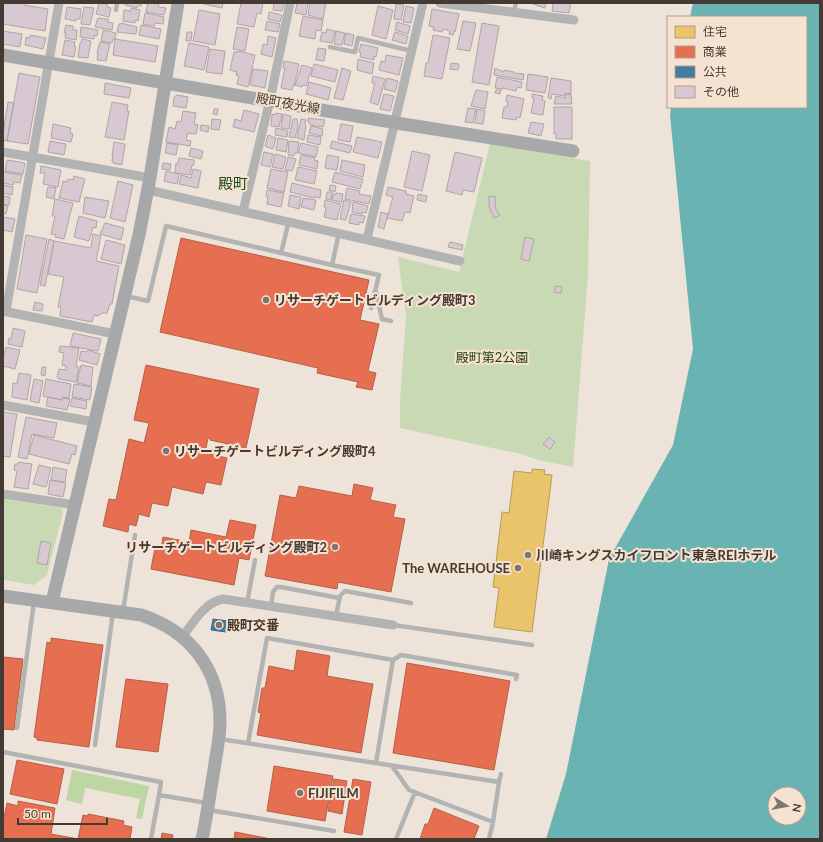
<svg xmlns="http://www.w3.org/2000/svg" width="823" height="842" font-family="Lato,'Noto Sans JP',sans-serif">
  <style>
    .green { fill: #c9d9b4 }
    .forest { fill: #bed5a4 }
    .water { fill: #69b4b2; fill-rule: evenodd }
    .homes { fill: #e9c46a; stroke: #b79b5a }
    .shops { fill: #e76f51; stroke: #b65f48 }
    .public { fill: #457b9d; stroke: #44687d }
    .building { fill: #d7c8d2; stroke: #aea6a5 }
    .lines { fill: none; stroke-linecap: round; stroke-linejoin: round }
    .lane { stroke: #b2b3b3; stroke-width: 4.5 }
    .street { stroke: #b2b3b3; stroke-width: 9 }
    .secondary { stroke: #a7a8aa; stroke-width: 13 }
    .poi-dot { fill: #7e756d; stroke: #f6e2d0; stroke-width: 1.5 }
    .labels { text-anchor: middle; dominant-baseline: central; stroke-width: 4; stroke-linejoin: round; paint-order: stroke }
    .street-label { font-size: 13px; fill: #423a33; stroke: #f6e2d0 }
    .poi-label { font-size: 13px; font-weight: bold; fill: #423a33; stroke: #f6e2d0; text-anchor: start }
    .park-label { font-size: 13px; fill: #204108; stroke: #f6e2d0 }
    .quarter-label { font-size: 15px; fill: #174e1a; stroke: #f6e2d0 }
  </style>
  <rect width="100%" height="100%" fill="#eee3d8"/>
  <!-- green -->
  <path class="green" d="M490,144L590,161L588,275L573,467L538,460L521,454L400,428V401L406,316L398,257L459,272Z
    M3,499L61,508L63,512L47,575L34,585L3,580Z"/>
  <!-- forest -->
  <path class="forest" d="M72,770L149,786L142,819L136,818L140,799L85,788L82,804L66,800Z"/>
  <!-- water -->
  <path class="water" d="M693,3H820V839H546L566,774L609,559L673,445L693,349L670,115L671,107H806V17H690ZM775,794H799V818H775Z"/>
  <!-- homes -->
  <path class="homes" d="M532,469L545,470L544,474L552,475L532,632L494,627L499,588L493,587L502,512L509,513L514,471L532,473Z"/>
  <!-- shops -->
  <path class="shops" d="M181,238L369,280L360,320L379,324L368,371L376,373L372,390L356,387L358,382L317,373L318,368L160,332Z
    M146,365L259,389L246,448L210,440V438H208L205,453L227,458L221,485L206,482L203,494L172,487L168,506L152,503L149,517L139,514L136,526L129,524L128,532L103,526L109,499L116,500L129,439L144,443L149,423L134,420Z
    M354,484L373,488L370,500L396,505L393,517L405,519L391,592L338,582L337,589L265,576L280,495L296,498L299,486L352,496Z
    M230,520L256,525L249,560L239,558L234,585L151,569L155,548L161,549L163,537L189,542L191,530L226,537Z
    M51,638L103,645L89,747L37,740V738L34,737L47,642L51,643Z
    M297,650L330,656L327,676L373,684L361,753L257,735L261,713L258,712L262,688H265L269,666L294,671Z
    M3,657L23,659L14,730L3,729Z
    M407,663L510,681L494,770L393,753Z
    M126,679L168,684L158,752L116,747Z
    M17,760L64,769L57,804L10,794Z
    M274,766L333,776L325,821L267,811Z
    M334,779L347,781L342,814L328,811Z
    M353,779L371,782L362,835L344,832Z
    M18,801L55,808L51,834L78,839L83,815L88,816V814L124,821L123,825L132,827L130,839H3V822L7,803L18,806Z
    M434,808L479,826L474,839H420L425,824H428Z
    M235,832L271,839H234Z
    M162,833L173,835L172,839H161Z"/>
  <!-- public -->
  <path class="public" d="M213,619L228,621L226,632L211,630Z"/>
  <!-- building -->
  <path class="building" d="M3,3H25L24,5L48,9L45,31L3,24Z
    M99,3L107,4V7L111,8L109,17L96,14Z
    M125,3H141V6L138,5L137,8L125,5Z
    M148,3L159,4L158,7L166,8L164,15L146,12Z
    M204,3H223L222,8L204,4Z
    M241,3H263L261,14L257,13L254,27L237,24Z
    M272,3H284L282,11L273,10L274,4Z
    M297,3H308L306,15L295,13Z
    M310,3H326L323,19L308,15Z
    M533,3H546L545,8L533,4Z
    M553,3H571L569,13L552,11Z
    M396,4L404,5L401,20L394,19Z
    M378,6L393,10L386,39L372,35Z
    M406,6L414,8L411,23L403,22Z
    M67,7L81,9L80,19H76V21L65,19Z
    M84,7L94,8L90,25L81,24Z
    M131,8L140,10L138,21L135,20V23L123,21L124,10L131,11Z
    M432,9L459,14L455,32L454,31L453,35L449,34L450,31L443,29L442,32L433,30L434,27L429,26Z
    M199,10L220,14L215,45L193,41Z
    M269,12L282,15L280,22L268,19Z
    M145,13L164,17L163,24L155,23L154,26L143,24Z
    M303,16L323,20L321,31L316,30L315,39L299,36Z
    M98,18L108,19V22L113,23L112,30L95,27Z
    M267,21L280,24L278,32L265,30Z
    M463,21L476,23L470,51L457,49Z
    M397,22L410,26L408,34L395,30Z
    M121,23L137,27L136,34L117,32L119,24H121Z
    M482,23L499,26L489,85L472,82Z
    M66,25L73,26V30H77L76,40L65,38L66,33H64Z
    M141,25L161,29L159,39L139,35Z
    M81,27L98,30L97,36L94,35V39L80,37Z
    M237,27L249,29L245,51L233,49Z
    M327,29L335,31L332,43L320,41L322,32L326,33Z
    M103,30L116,33L115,39H113L112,43L101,41Z
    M3,31L22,34L20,47L3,44Z
    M336,31L345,33L342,45L334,44Z
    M187,32H192L191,41H186Z
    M395,32L408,36L406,44L392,40Z
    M346,33L354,35L352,46L344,44Z
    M30,35L46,38L43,49L25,45L26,37L30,38Z
    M433,35L450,38L442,79L424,76L426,63H428Z
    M268,36L276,38L272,57L261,54L263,44L267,45Z
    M82,39L91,41L88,58L78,57L80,43H81Z
    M115,39L158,46L155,62L113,55Z
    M65,40L75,42L74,46L76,47L74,57L62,55Z
    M100,42L110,44L106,61L97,60L98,53H97Z
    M189,43L209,47L204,70L184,66Z
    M361,44L378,48L376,57L374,56V60L360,57L361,52H359Z
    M318,48L326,49L324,61L316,60Z
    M210,49L225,51L222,74L206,72Z
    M238,51L255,55L248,87L237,84L239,76L236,75L237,72L230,70L234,52H238Z
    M386,55L403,58L399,75L379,70L381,61L385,62Z
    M358,59L374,63L372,74L357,70Z
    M284,61L299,64L294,86H293L292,90L281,88L285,68H283Z
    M451,63L459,64L458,70L450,69Z
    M314,64L338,70L335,82L311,76Z
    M302,65L312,68L306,86L303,85L302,87L295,85Z
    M342,68L351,71L343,100L334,98Z
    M495,68L504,72V70L514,72L513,73L524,74L523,80L494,75Z
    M253,69L268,71L265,88L250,85Z
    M19,73L40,77L28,144L7,141Z
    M528,74L548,77L545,93L526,90Z
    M373,76L385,79L378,105L370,102L375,83H372Z
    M497,77L522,82L521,88L517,87L516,91L503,88V89L495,88Z
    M387,78L398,81L395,92L384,89Z
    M551,78L571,81V94L565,93V96L552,94L551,99L548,98Z
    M309,82L331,88L328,100L306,94Z
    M105,83L131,88L129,98L104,94Z
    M476,90L488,92L485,109L471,106Z
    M496,90H501L500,94L495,93Z
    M384,94L394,96L390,111L380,109Z
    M532,94L543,96L542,100L545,101L543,115L531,113L534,98H532Z
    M566,94L571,95L572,104H554L556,96L565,98Z
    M177,95L188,97L186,108L173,106L174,97Z
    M507,95L524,99L520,118L517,117L516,120L502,118L504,107H507L508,102L506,101Z
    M8,102L14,103L7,141L3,140V134Z
    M112,102L128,105L127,111H129L124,140L105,137Z
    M554,107H572V139H556V134H554Z
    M468,108L476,109L473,123L465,122Z
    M214,109H218L217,115L213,114Z
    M477,109L485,111L483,124L475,123Z
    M244,110L259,114L254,132L233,127L235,119L241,121Z
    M183,111L196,113L194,124L198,125L196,134L188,133L186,140L191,141L190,146L166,142L169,127L175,129L177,121L181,122Z
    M276,113L282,114L279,127L271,126L272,114L275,115Z
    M283,114L291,116L289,129L281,128Z
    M308,118L325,120L323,127L310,125V122H308Z
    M212,119L221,120L219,130L211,129Z
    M293,119H297L298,127L295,138L289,137Z
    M301,119L306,120L305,124L306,125L304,140L297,138Z
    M531,122L544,124L541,136L528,133Z
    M53,124L71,128L70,133L73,134L71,142L51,138Z
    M341,124L353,126L350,142L338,140Z
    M201,125L209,126L208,132L200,130Z
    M311,126L323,129L322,136L309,133Z
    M276,128L288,131L287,137L275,135Z
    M268,135L276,138L273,149L265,146Z
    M308,135L321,137L320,145L307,142Z
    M357,137L382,142L378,158L353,152Z
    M278,138L288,140L286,152L276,150Z
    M50,141L66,144L64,155L48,152Z
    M289,141L299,142L297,153H295L294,156L288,155Z
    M332,141L352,146L350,153L330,148Z
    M114,142L125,144L122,165L113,163L112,161L113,156H112Z
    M167,143L178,145L176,155L165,153Z
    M301,143L318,147L316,157L298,153Z
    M191,148L203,151L201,159L189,156Z
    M412,151L430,155L422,191L404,187Z
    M264,152L273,154L270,167L261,165Z
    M455,152L482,158L474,192L463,190L462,195L446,191Z
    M275,154L286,157L283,169L272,167Z
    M301,155L315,158L314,160L318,161L317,169L299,165Z
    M327,155L339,157L337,170L325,168Z
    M288,157L296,159L292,171L285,170Z
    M179,158L194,160V165H192L190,175L175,173L176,163L178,164Z
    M7,160L25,163L23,174L5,171Z
    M342,160L365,165L363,177L340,171Z
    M163,163L171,164L170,170L162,169Z
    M41,166L61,170L58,187L43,184L45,173H40Z
    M298,167L317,171L314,184L295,180Z
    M193,169L201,171L198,188L179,184L181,175L191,178Z
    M271,169L288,172L284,192L267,188Z
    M166,171L179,174L177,184L164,181Z
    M3,172L22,175L20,183L14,182L13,185L3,183Z
    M335,172L363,179L360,189L332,182Z
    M74,176L85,179L79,202L59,198L63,181L67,182L68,179L73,180Z
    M118,181L133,185L125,222L110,218Z
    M292,183L321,190L320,198L315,197L314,198L290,192Z
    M3,185L13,187L12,195L3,193Z
    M330,185L336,186L335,192L329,190Z
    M48,187L56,188L54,199L46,197Z
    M388,187L406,191V194L414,196L410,213L405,212L402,221L387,218L393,197L386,195Z
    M347,188L360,191L359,194L371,196L369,204L345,199Z
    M267,190L284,193L281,207L267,204L268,197L266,196Z
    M327,192H332L331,200L326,199Z
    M336,193L343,194L342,202L332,200L333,194H336Z
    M418,194L427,196L426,202L417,200Z
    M290,195L301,197L299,209L288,206Z
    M3,196L10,197L9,205L3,204Z
    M489,196L496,197L495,204L496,210L500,215L494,218L489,206Z
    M85,197L109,201L105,218L83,213Z
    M303,198L316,200L314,210L301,207Z
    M55,199L73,203L64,239L55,237L56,235L51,234L55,216H52Z
    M325,200L341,204L337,220L324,217L326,208L324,207Z
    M344,200L351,202L346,220L340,219Z
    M353,202L368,206L366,213L362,212V214L352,212Z
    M3,205L8,206L6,214L3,213Z
    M381,212L388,214L384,229L378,227Z
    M351,214L365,216L363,223L359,222V225L349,223Z
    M79,216L97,221L96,228L93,227L89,241L74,237Z
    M3,217L15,219L12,232L3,230Z
    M105,223L124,228L121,240L100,234Z
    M93,234L101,236L96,261L119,266L112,304H110L107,313H102L98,316L94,315L92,322L60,316L61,307H58L64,277L48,274L54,241L91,248Z
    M26,235L47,239L37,293L17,289Z
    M525,237L534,239L529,261L521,259Z
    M49,239L54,241L45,286L40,285Z
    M106,240L125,245L121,264L101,259Z
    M450,242L463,245L462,250L448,247Z
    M556,286L562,287L561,293L554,292Z
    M35,302L43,304L42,311L33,310Z
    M13,328L25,331L22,347L8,344L9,338L11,339Z
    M73,333L101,339L98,351L70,346Z
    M60,346L79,348L76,366L79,367L76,382L59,379L57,377L59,369L66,370V366L62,365L64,353L59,352Z
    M6,347L20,350L15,369L3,366V358Z
    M88,350L100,354L97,365L79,360L81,351L87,352Z
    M81,365L93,367L91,386L77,383Z
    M42,367H46L45,376L41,375Z
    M19,373L31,375L27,400L12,397L13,383L17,384Z
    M34,379L43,381L39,403L30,401Z
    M46,379L71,384L69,398L62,397V400L43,396Z
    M74,384L92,387L90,400L72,397Z
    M48,397L62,400L63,398L70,399L67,410L46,406Z
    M72,398L87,401L86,409L70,406Z
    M3,412L17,414L10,457L3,456Z
    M26,417L57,423L54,438L32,434L27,459L18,457Z
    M34,435L77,446L75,455L72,454L69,464L29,454Z
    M549,437L555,442L550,449L543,444Z
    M18,462L32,464L28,489L14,487L17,471L14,470L15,464H18Z
    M39,465L51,468L46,487L33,484Z
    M53,467L67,470L65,482L51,480Z
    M50,480L66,483L63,497L48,494Z
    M41,541L51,543L47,565L37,563Z"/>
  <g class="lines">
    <!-- lane -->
    <path class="lane" d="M116,10L117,3
      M514,12L516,3
      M330,47L355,52L358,38L412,51
      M281,253L289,221
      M332,265L379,275L371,308
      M376,292L382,319L391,321
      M126,296L148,301L166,226L332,265L339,233
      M247,603L255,560
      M271,606L273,592L277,587H281L339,598
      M123,611L135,535
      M336,616L340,596L345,591L411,603
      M393,625L532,645
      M17,728L34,602
      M220,739L499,782L501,774
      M248,743L267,638L393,660
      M95,745L113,612
      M3,752L161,782L159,795
      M376,763L393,660L401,655L517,675L516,679
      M392,766L409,790L493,822
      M209,810L334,831
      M151,839L159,795L207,803
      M396,839L415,792
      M489,839L493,822L499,782"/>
    <!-- street -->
    <path class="street" d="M440,3L574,20
      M3,152L89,167L150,178
      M148,190L460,261
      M243,211L270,100L290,3
      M367,239L423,3
      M3,311L115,334
      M6,311L59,3
      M3,405L94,422
      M3,494L75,505
      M182,637C193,623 205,602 223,599L393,625"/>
    <!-- secondary -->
    <path class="secondary" d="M3,55L403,124L573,151
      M3,596L141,615C190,631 220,669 220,722C220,738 216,754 214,770C210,793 207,816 202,839
      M52,602L139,235L150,178L178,3"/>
  </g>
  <!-- markers -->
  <g class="poi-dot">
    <circle cx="266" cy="300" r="4"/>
    <circle cx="166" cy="451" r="4"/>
    <circle cx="335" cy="547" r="4"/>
    <circle cx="528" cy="555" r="4"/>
    <circle cx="518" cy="568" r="4"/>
    <circle cx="219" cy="625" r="4"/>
    <circle cx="300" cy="793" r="4"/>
  </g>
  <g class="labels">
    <!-- street labels -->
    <g class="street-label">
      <text transform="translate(288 103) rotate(10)">殿町夜光線</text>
    </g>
    <!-- poi labels -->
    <g class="poi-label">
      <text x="274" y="300">リサーチゲートビルディング殿町3</text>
      <text x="174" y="451">リサーチゲートビルディング殿町4</text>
      <text x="327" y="547" text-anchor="end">リサーチゲートビルディング殿町2</text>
      <text x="536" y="555">川崎キングスカイフロント東急REIホテル</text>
      <text x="510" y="568" text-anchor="end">The WAREHOUSE</text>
      <text x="227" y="625">殿町交番</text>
      <text x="308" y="793">FIJIFILM</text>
    </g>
    <!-- park labels -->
    <g class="park-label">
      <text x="492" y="357">殿町第2公園</text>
    </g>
    <!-- quarter labels -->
    <g class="quarter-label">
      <text x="233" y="183">殿町</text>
    </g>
  </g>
  <!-- border -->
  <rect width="823" height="842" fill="none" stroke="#423a33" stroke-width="8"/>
  <!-- legend -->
  <rect x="667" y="16" width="140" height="92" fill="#f6e2d0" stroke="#ae9f91"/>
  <rect x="675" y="26" width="20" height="12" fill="#e9c46a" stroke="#ae9f91"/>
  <text x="703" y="36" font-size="12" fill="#423a33">住宅</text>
  <rect x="675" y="46" width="20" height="12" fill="#e76f51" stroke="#ae9f91"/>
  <text x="703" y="56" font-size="12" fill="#423a33">商業</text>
  <rect x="675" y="66" width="20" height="12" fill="#457b9d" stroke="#ae9f91"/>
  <text x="703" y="76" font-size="12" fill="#423a33">公共</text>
  <rect x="675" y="86" width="20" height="12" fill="#d7c8d2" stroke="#ae9f91"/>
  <text x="703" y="96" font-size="12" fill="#423a33">その他</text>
  <!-- north arrow -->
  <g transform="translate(787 806) rotate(101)"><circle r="19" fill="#f6e2d0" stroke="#ae9f91"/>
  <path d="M0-3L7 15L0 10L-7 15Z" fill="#7e756d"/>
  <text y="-6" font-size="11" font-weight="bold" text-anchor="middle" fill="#423a33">N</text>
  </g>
  <!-- scale -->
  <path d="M18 818v6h89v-6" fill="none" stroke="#423a33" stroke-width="2"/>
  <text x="24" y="818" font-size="12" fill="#423a33" stroke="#f6e2d0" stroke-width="3" paint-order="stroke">50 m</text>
</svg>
